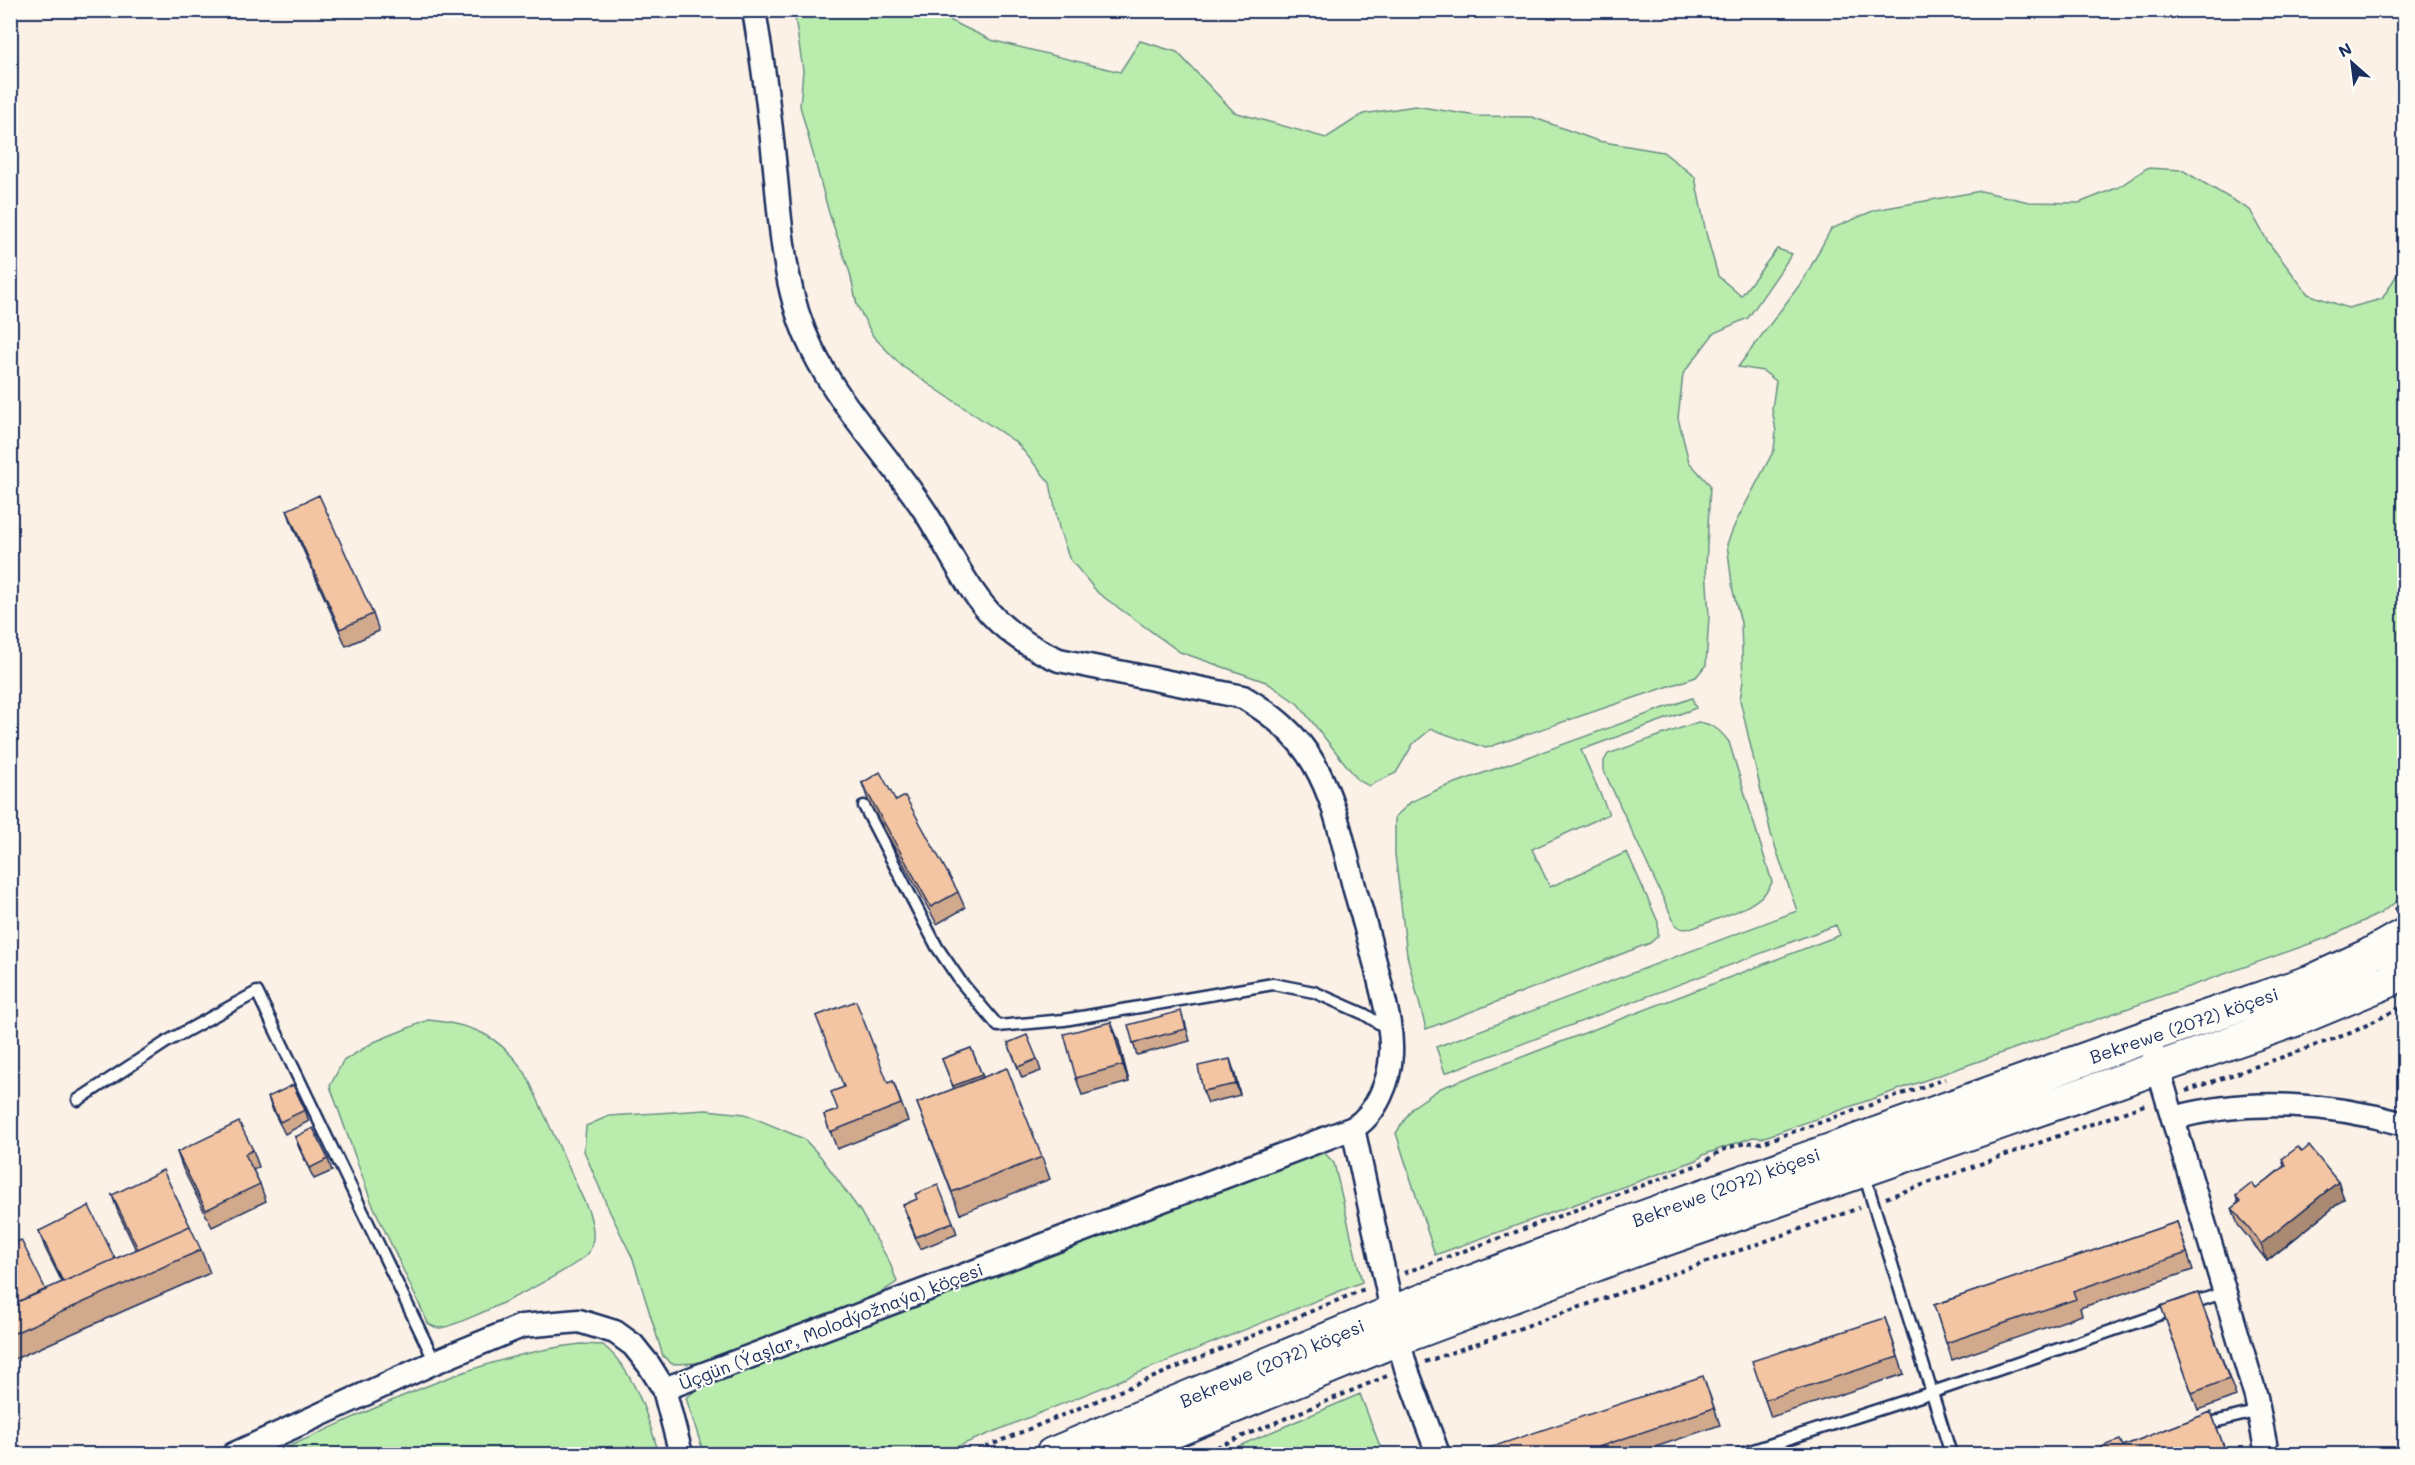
<svg xmlns="http://www.w3.org/2000/svg" width="2415" height="1465" font-family="Mali,sans-serif">
  <style>
    .green { fill: #baedad; stroke: #6a8e86; stroke-width: 1.5 }
    .lines { fill: none; stroke-linecap: round; stroke-linejoin: round }
    .service-casing { stroke: #1b2f5e; stroke-width: 15 }
    .minor-casing { stroke: #1b2f5e; stroke-width: 27 }
    .secondary-casing { stroke: #1b2f5e; stroke-width: 36 }
    .path { stroke: #1b2f5e; stroke-width: 4; stroke-dasharray: 4.5 4.5; stroke-linecap: butt }
    .service { stroke: #fdfcf7; stroke-width: 10 }
    .minor { stroke: #fdfcf7; stroke-width: 22 }
    .secondary { stroke: #fdfcf7; stroke-width: 32 }
    .wall { fill: #d1a98c; stroke: #1b2f5e; stroke-width: 1.5 }
    .shaded-wall { fill: #aa8a72; stroke: #1b2f5e; stroke-width: 1.5 }
    .building { fill: #f3c5a3; stroke: #1b2f5e; stroke-width: 1.5 }
    .labels { text-anchor: middle; dominant-baseline: central; stroke-width: 4.5; stroke-linejoin: round; paint-order: stroke }
    .street-label { font-size: 18px; fill: #1b2f5e; stroke: #fdfcf7 }
  </style>
  <rect width="100%" height="100%" fill="#fbf1e6"/>
  <filter id="ink" filterUnits="userSpaceOnUse"><feTurbulence type="fractalNoise" baseFrequency=".0167" numOctaves="2"/><feDisplacementMap in="SourceGraphic" scale="12" xChannelSelector="R" yChannelSelector="G"/><feConvolveMatrix kernelMatrix="1 2 1 2 8 2 1 2 1" color-interpolation-filters="sRGB"/></filter>
  <g filter="url(#ink)">
    <!-- green -->
    <path class="green" d="M794,11H951V21L991,40L1120,72L1140,41L1177,52L1234,112L1326,138L1363,114L1415,106L1477,116L1532,117L1598,141L1663,152L1695,177L1706,233L1718,276L1741,296L1777,249L1792,254L1748,318L1714,333L1683,374L1678,418L1689,462L1710,485L1706,567L1709,617L1706,665L1696,677L1486,748L1431,729L1413,744L1396,773L1369,786L1358,780L1298,704L1266,682L1180,652L1098,593L1069,558L1059,528L1050,483L1017,443L903,367L873,336L857,305L850,273L829,213L800,106L803,70Z
      M2147,168L2182,170L2250,210L2268,242L2308,294L2348,308L2382,299L2404,263V896L2379,914L2329,937L1762,1138L1753,1137L1703,1155L1697,1160L1435,1255L1396,1133L1413,1107L1441,1088L1840,935L1836,925L1445,1073L1436,1047L1797,911L1771,834L1740,700L1743,681L1741,623L1733,591L1727,544L1735,524L1774,450L1776,431L1772,409L1776,381L1763,371L1738,367L1804,279L1831,229L1875,210L1981,191L2029,202L2079,203L2119,187Z
      M1692,698L1696,708L1581,750L1609,814L1532,849L1550,887L1627,852L1658,922V936L1650,943L1426,1029L1407,955L1395,854V817L1411,802L1439,789Z
      M1698,722C1713,724 1720,730 1729,742L1772,882C1763,907 1717,918 1693,928L1683,929L1676,926L1604,771V761L1608,754Z
      M428,1020C475,1025 499,1035 526,1074L589,1212C593,1226 596,1238 589,1252C582,1266 459,1327 440,1328C435,1328 431,1325 428,1323L371,1201L330,1086L343,1061L374,1042Z
      M706,1110L745,1114L804,1139L821,1157L860,1211L890,1263L897,1282L882,1292L767,1339L699,1363L672,1364L663,1356L633,1259L609,1210L584,1151L586,1126L609,1116Z
      M1318,1146L1334,1163L1362,1282L939,1454H704L686,1398L696,1390L757,1363Z
      M581,1344L603,1345C634,1370 648,1417 659,1454H272C370,1412 472,1356 581,1344Z
      M1360,1394L1383,1454H1220Z"/>
    <g class="lines">
      <defs>
        <path id="service" d="M864,806L937,947L961,982L998,1026L1064,1020L1273,984L1314,992L1364,1014L1388,1029
          M78,1100L168,1041L257,992L435,1362
          M1864,1174L1951,1454
          M2202,1425L2259,1411
          M1741,1454L1933,1392L2225,1292"/>
        <path id="minor" d="M2154,1055L2256,1397L2267,1454
          M2174,1118C2248,1098 2331,1103 2404,1124
          M1353,1128L1398,1339L1406,1368L1438,1454
          M664,1389L681,1454
          M234,1454L435,1362L522,1326L579,1321L615,1332L633,1345L649,1365L664,1389L1353,1128C1377,1114 1390,1080 1391,1054C1392,1032 1387,1012 1382,991C1374,957 1365,923 1355,890C1344,848 1336,801 1314,764C1297,734 1272,714 1243,697L1059,660C979,626 968,580 926,513C890,457 841,409 812,349C784,293 781,229 775,168C770,115 763,63 754,10"/>
        <path id="secondary" d="M1052,1454L1392,1312L1624,1224L2149,1036L2312,981L2369,955L2404,935
          M1119,1454L1398,1339L1638,1249L2298,1019L2387,982L2404,971"/>
      </defs>
      <!-- service casing -->
      <use href="#service" class="service-casing"/>
      <!-- minor casing -->
      <use href="#minor" class="minor-casing"/>
      <!-- secondary casing -->
      <use href="#secondary" class="secondary-casing"/>
      <!-- path -->
      <path class="path" d="M2395,910L2404,904
        M2186,1091L2353,1032L2404,1006
        M1886,1198L2147,1104
        M1404,1273L1706,1162C1715,1150 1746,1140 1761,1143L1945,1079
        M1425,1362L1859,1208
        M969,1454L1367,1288
        M1200,1454L1387,1376"/>
      <!-- service -->
      <use href="#service" class="service"/>
      <!-- minor -->
      <use href="#minor" class="minor"/>
      <!-- secondary -->
      <use href="#secondary" class="secondary"/>
    </g>
    <!-- wall -->
    <path class="wall" d="M287,510L373,614L379,631L346,646L293,527Z
      M862,783L896,801L958,892L965,908L937,924L868,800Z
      M1185,1022L1190,1041L1137,1055L1133,1043Z
      M1118,1039L1129,1082L1082,1095L1076,1078Z
      M1008,1043L1037,1059L1041,1071L1022,1078Z
      M971,1048L983,1077L1042,1157L1050,1179L960,1214L917,1103L954,1089L942,1059Z
      M1234,1071L1240,1095L1208,1103L1203,1091Z
      M893,1081L908,1121L837,1149L824,1115L838,1110Z
      M268,1097L305,1110L309,1121L285,1134L272,1109Z
      M295,1137L328,1159L332,1171L314,1179L299,1148Z
      M253,1150L259,1167L253,1170L260,1184L266,1201L212,1227L183,1169L177,1152Z
      M2302,1152L2338,1182L2344,1199L2267,1261L2238,1225L2232,1208L2238,1203L2236,1196L2256,1189L2284,1166L2282,1159Z
      M112,1195L201,1250L210,1273L10,1361V1245L46,1290L62,1282L45,1248L39,1231L115,1259L136,1250L118,1212Z
      M907,1217L953,1222L957,1234L920,1249Z
      M2177,1222L2193,1270L2080,1308L2082,1315L1952,1360L1934,1305Z
      M2198,1293L2236,1396L2198,1410L2161,1306Z
      M1885,1318L1904,1374L1771,1417L1765,1400Z
      M1709,1393L1720,1425L1632,1455H1485Z
      M2211,1412L2227,1455H2100L2123,1446Z"/>
    <!-- shaded-wall -->
    <path class="shaded-wall" d="M1111,1022L1118,1039L1129,1082L1123,1065Z
      M1230,1059L1234,1071L1240,1095L1236,1084Z
      M2338,1182L2344,1199L2267,1261L2261,1244Z"/>
    <!-- building -->
    <path class="building" d="M319,495L373,614L340,629L287,510Z
      M880,772L896,801L905,796L958,892L931,907L862,783Z
      M856,1001L888,1083L893,1081L901,1104L830,1132L824,1115L838,1110L831,1092L844,1087L816,1016Z
      M1181,1011L1186,1029L1133,1043L1128,1025Z
      M1111,1022L1123,1065L1076,1078L1064,1034Z
      M1027,1035L1037,1059L1018,1067L1008,1043Z
      M971,1048L982,1075L953,1086L942,1059Z
      M1230,1059L1236,1084L1203,1091L1198,1066Z
      M1007,1068L1042,1157L952,1192L917,1103Z
      M293,1085L305,1110L280,1122L268,1097Z
      M239,1122L253,1150L245,1154L260,1184L206,1210L177,1152Z
      M313,1128L328,1159L310,1168L295,1137Z
      M2309,1146L2338,1182L2261,1244L2232,1208L2240,1202L2236,1196L2252,1183L2256,1189L2286,1165L2282,1159L2298,1147L2302,1152Z
      M163,1170L190,1226L138,1249L112,1195Z
      M938,1185L953,1222L916,1237L903,1205L917,1199L915,1194Z
      M89,1206L115,1259L63,1282L39,1231Z
      M2177,1222L2187,1253L2073,1291L2076,1299L1946,1343L1934,1305Z
      M190,1226L201,1250L10,1335V1305Z
      M21,1240L46,1290L10,1305V1245Z
      M2198,1293L2229,1379L2192,1393L2161,1306Z
      M1885,1318L1898,1357L1765,1400L1752,1361Z
      M1703,1376L1714,1408L1575,1455H1485L1483,1450Z
      M2211,1412L2224,1447L2206,1455H2100L2104,1453L2102,1447L2120,1440L2123,1446Z
      M2096,1449L2098,1455H2082Z"/>
  </g>
  <g class="labels">
    <!-- street labels -->
    <g class="street-label">
      <text transform="translate(2184 1025) rotate(-19)">Bekrewe (2072) köçesi</text>
      <text transform="translate(1726 1187) rotate(-20)">Bekrewe (2072) köçesi</text>
      <text transform="translate(831 1326) rotate(-21)">Üçgün (Ýaşlar, Molodýožnaýa) köçesi</text>
      <text transform="translate(1272 1363) rotate(-23)">Bekrewe (2072) köçesi</text>
    </g>
  </g>
  <!-- margin -->
  <rect width="2415" height="1465" fill="none" stroke="#fdfcf7" stroke-width="36"/>
  <rect x="18" y="18" width="2379" height="1429" fill="none" stroke="#1b2f5e" stroke-width="2" filter="url(#ink)"/>
  <!-- north arrow -->
  <g transform="translate(2352 63) rotate(332)" stroke="#fdfcf7" stroke-width="4.5" paint-order="stroke">
  <path d="M0-4.5L10 22L0 15L-10 22Z" fill="#1b2f5e"/>
  <text y="-9" font-size="16" font-weight="bold" text-anchor="middle" fill="#1b2f5e">N</text>
  </g>
</svg>
